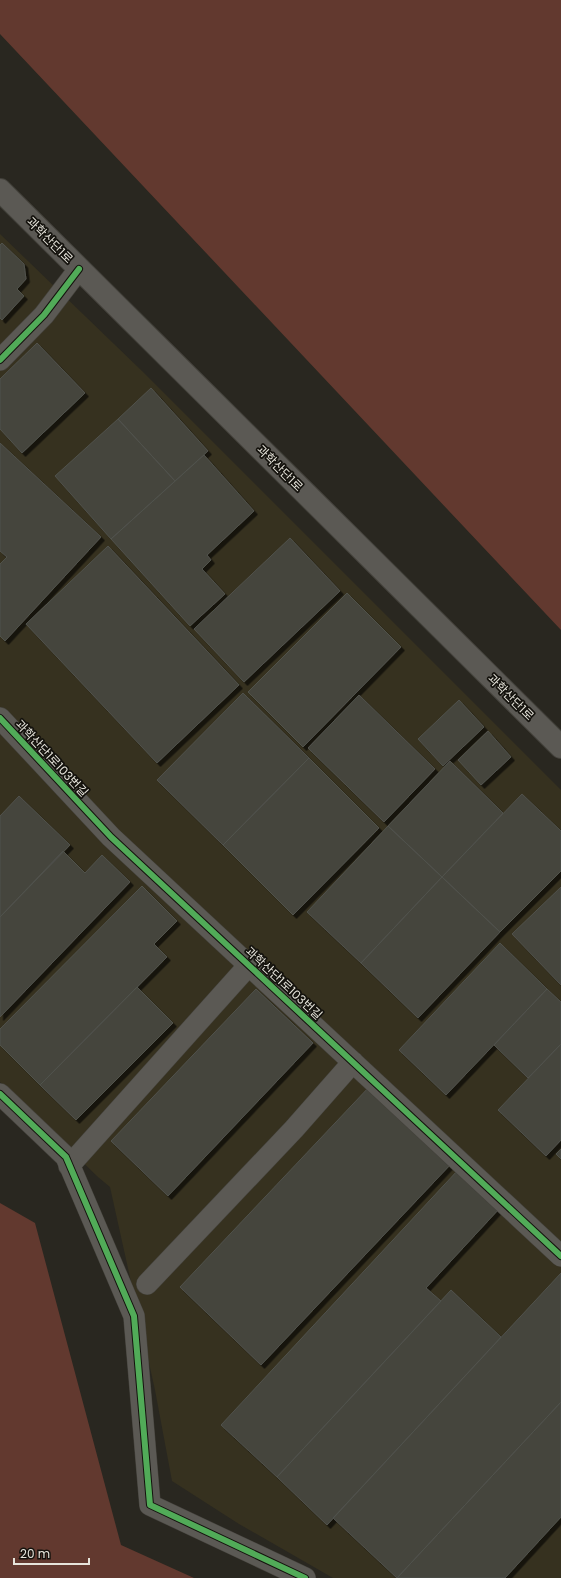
<svg xmlns="http://www.w3.org/2000/svg" width="561" height="1578" font-family="Poppins,'Noto Sans KR',sans-serif">
  <style>
    .built { fill: #36311f }
    .green { fill: #62392f }
    .building { fill: #44453e; stroke: #51524c; filter: url(#shadow) }
    .lines { fill: none; stroke-linecap: round; stroke-linejoin: round }
    .street-casing { stroke: #44423c; stroke-width: 22 }
    .secondary-casing { stroke: #44423c; stroke-width: 24 }
    .street { stroke: #5b5954; stroke-width: 21 }
    .secondary { stroke: #5b5954; stroke-width: 22 }
    .cycleway-casing { stroke: #14120d; stroke-width: 8 }
    .cycleway { stroke: #51ab58; stroke-width: 6 }
    .labels { text-anchor: middle; dominant-baseline: central; stroke-width: 3.5; stroke-linejoin: round; paint-order: stroke }
    .street-label { font-size: 12px; fill: #e6e4db; stroke: #14120d }
  </style>
  <defs>
    <filter id="shadow"><feDropShadow dx="3.5" dy="3.5" stdDeviation="0" flood-color="#0009"/></filter>
  </defs>
  <rect width="100%" height="100%" fill="#292720"/>
  <!-- built -->
  <path class="built" d="M0,234L142,371L561,790V1578H333L239,1524L172,1481L155,1390L110,1187L98,1177L0,1082Z"/>
  <!-- green -->
  <path class="green" d="M0,0H561V630L0,34Z
    M0,1203L35,1223L121,1545L194,1578H0Z"/>
  <!-- building -->
  <path class="building" d="M2,243L24,264L26,279L17,289L24,296L2,320L0,318V245Z
    M37,343L85,393L22,453L0,429V379Z
    M151,388L208,451L175,481L118,419Z
    M118,419L175,481L111,539L55,476Z
    M0,443L101,537L5,641L0,636V564L7,557L0,551Z
    M204,455L254,511L207,555L211,560L202,569L225,594L190,626L111,539Z
    M290,538L340,591L244,682L194,629Z
    M108,546L239,685L157,763L26,624Z
    M347,593L401,647L303,747L248,692Z
    M243,693L309,758L223,845L157,780Z
    M359,695L435,769L384,822L308,748Z
    M459,700L484,727L443,766L418,739Z
    M488,731L511,757L481,785L458,760Z
    M309,758L379,828L293,915L223,845Z
    M450,761L503,813L442,877L388,826Z
    M522,794L561,831V871L500,932L442,877Z
    M19,796L70,845L0,917V816Z
    M388,826L442,877L361,963L307,912Z
    M63,851L85,873L102,855L130,882L0,1017V917Z
    M442,877L500,932L418,1018L361,963Z
    M142,886L177,921L154,944L167,957L40,1085L0,1045V1029Z
    M561,887V985L512,934Z
    M500,943L547,989L446,1095L399,1050Z
    M137,987L173,1023L76,1120L40,1085Z
    M256,989L313,1043L168,1196L111,1141Z
    M547,989L561,1002V1044L528,1078L494,1045Z
    M561,1044V1140L546,1156L498,1110Z
    M370,1086L451,1164L261,1365L180,1287Z
    M561,1149V1159L556,1154Z
    M458,1170L499,1209L426,1288L441,1301L277,1477L221,1425Z
    M561,1273V1402L397,1578L333,1518Z
    M451,1290L501,1337L327,1525L277,1477Z
    M561,1402V1517L505,1578H397Z"/>
  <g class="lines">
    <defs>
      <path id="street" d="M0,360L44,315L79,269
        M0,718L111,837L561,1256
        M0,1094L66,1157L134,1316L150,1505L305,1578
        M69,1166L249,965
        M147,1284L294,1129L353,1062"/>
      <path id="secondary" d="M0,190L561,747"/>
    </defs>
    <!-- street casing -->
    <use href="#street" class="street-casing"/>
    <!-- secondary casing -->
    <use href="#secondary" class="secondary-casing"/>
    <!-- street -->
    <use href="#street" class="street"/>
    <!-- secondary -->
    <use href="#secondary" class="secondary"/>
    <defs>
      <path id="cycleway" d="M0,360L44,315L79,269
        M0,718L111,837L561,1256
        M0,1094L66,1157L134,1316L150,1505L305,1578"/>
    </defs>
    <!-- cycleway casing -->
    <use href="#cycleway" class="cycleway-casing"/>
    <!-- cycleway -->
    <use href="#cycleway" class="cycleway"/>
  </g>
  <g class="labels">
    <!-- street labels -->
    <g class="street-label">
      <text transform="translate(50 240) rotate(45)">과학산단1로</text>
      <text transform="translate(280 468) rotate(45)">과학산단1로</text>
      <text transform="translate(511 697) rotate(45)">과학산단1로</text>
      <text transform="translate(52 758) rotate(47)">과학산단1로103번길</text>
      <text transform="translate(284 983) rotate(43)">과학산단1로103번길</text>
    </g>
  </g>
  <!-- scale -->
  <path d="M14 1558v6h75v-6" fill="none" stroke="#e6e4db" stroke-width="2"/>
  <text x="20" y="1558" font-size="12" fill="#e6e4db" stroke="#14120d" stroke-width="3" paint-order="stroke">20 m</text>
</svg>
